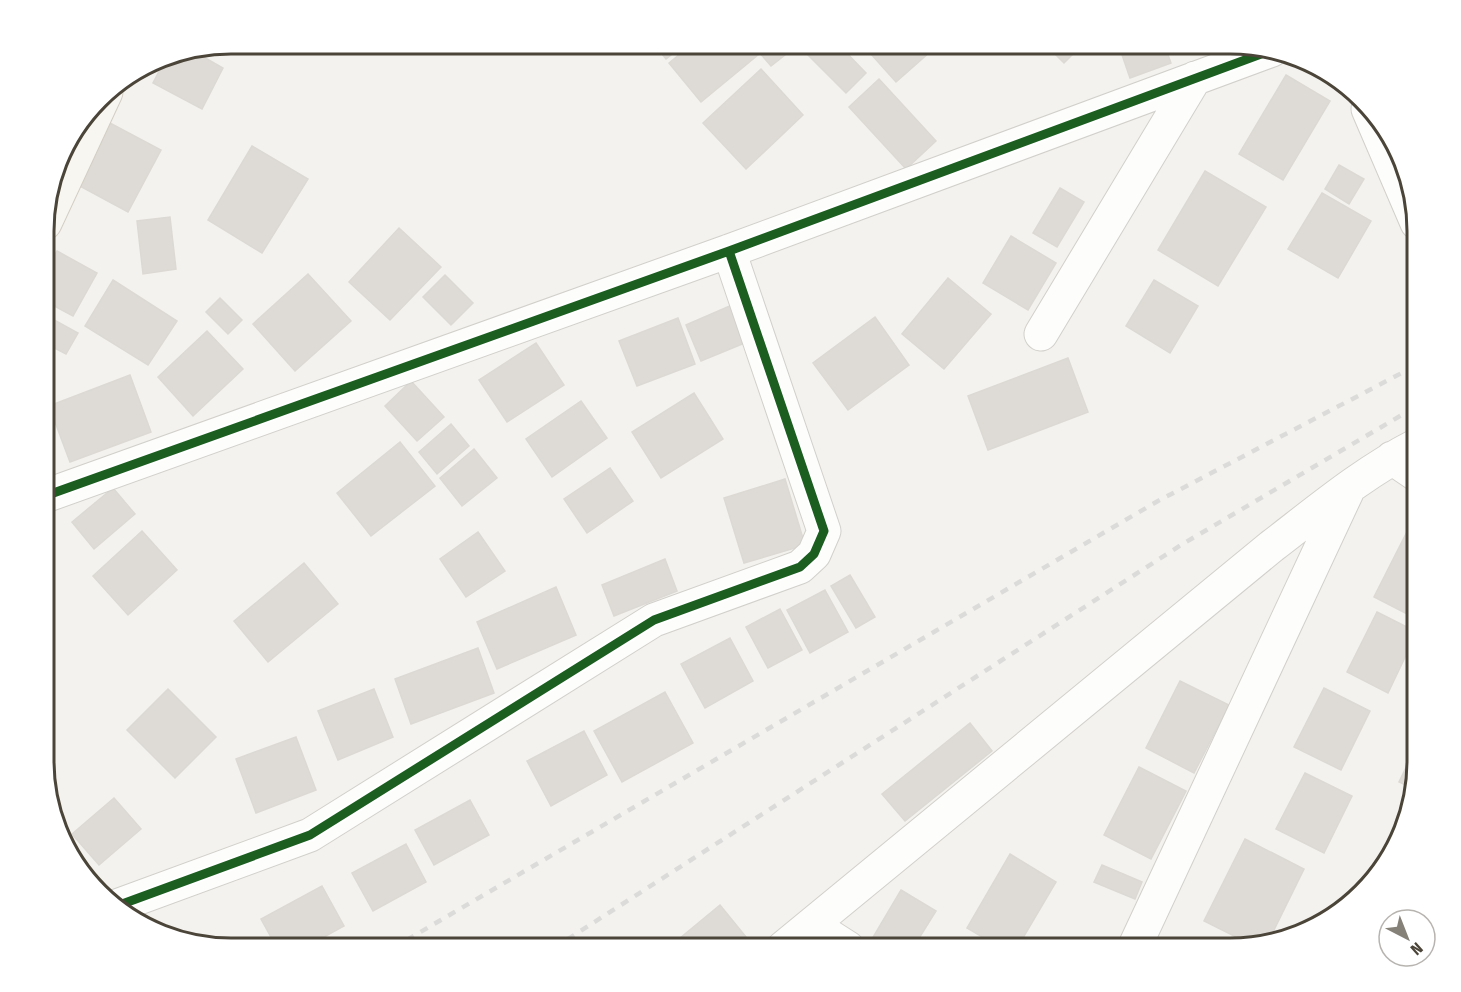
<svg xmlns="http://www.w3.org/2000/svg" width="1461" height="992" font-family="'Fira Sans Condensed',sans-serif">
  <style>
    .building { fill: #dedbd6; stroke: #dcd9d4; stroke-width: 1.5 }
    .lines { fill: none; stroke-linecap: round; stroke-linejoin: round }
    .street-casing { stroke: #d2d0cb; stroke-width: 35 }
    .secondary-casing { stroke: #d3cfc5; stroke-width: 35 }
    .street { stroke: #fdfdfc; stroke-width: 33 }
    .secondary { stroke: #f7f6f1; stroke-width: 33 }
    .rail { stroke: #dbdbda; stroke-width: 4.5; stroke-dasharray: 8 8; stroke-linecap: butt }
    .cycleway-casing { stroke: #fff; stroke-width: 13 }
    .cycleway { stroke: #1b5e20; stroke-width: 9 }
    .rim { fill: none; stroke: #4b4439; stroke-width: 3 }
  </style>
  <rect width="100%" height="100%" fill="#f4f2ee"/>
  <!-- building -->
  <path class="building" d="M654,44H685L666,59Z
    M692,44H748L758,55L701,102L669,63Z
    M752,44H799L771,66Z
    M819,44H838L866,73L846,93L808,55Z
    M862,44H939L896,82Z
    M1045,44H1083L1064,63Z
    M1134,44H1164L1171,63L1130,78L1120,49Z
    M193,51L223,68L202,109L153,83L167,56Z
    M761,69L803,115L746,169L703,123Z
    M1286,75L1330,101L1283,180L1239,154Z
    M879,79L936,141L906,169L849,107Z
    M108,122L161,150L128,212L76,184Z
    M252,146L308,179L262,253L208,220Z
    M1339,165L1364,179L1349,204L1325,189Z
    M1205,171L1266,207L1218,286L1158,250Z
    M1060,188L1084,202L1057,247L1033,233Z
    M1322,193L1371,221L1338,278L1288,249Z
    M170,217L176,269L143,274L137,221Z
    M399,228L441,267L390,320L349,282Z
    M1011,236L1056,263L1028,310L983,283Z
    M57,251L97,273L73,316L45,301V272Z
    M308,274L351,321L295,371L253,324Z
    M445,275L473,303L451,325L423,297Z
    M948,278L991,314L944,369L902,334Z
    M113,280L177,321L148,365L85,326Z
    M1154,280L1198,306L1170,353L1126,326Z
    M220,298L242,320L228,334L206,312Z
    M732,305L747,342L701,361L686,325Z
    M45,315L78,333L66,354L45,343Z
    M875,317L909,365L848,410L813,363Z
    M678,318L695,364L637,386L619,341Z
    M207,331L243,369L193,416L158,377Z
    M536,343L564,385L507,422L479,380Z
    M1068,358L1088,412L988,450L968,396Z
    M130,375L151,432L70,462L49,406Z
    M411,381L444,417L417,441L385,406Z
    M694,393L723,439L661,478L632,432Z
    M581,401L607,438L552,477L526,439Z
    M451,424L469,446L437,474L419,452Z
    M400,442L435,486L371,536L337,493Z
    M474,449L497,478L462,506L440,478Z
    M610,468L633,501L587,533L564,499Z
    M785,479L805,545L744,563L724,498Z
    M113,488L135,514L94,549L72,522Z
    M1416,514L1417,515V619L1374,597Z
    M142,531L177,570L128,615L93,576Z
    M478,532L505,571L466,597L440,559Z
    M665,559L677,591L614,616L602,585Z
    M304,563L338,604L268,662L234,621Z
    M850,575L875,617L856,628L831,586Z
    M556,587L576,635L497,669L477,622Z
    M825,590L848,632L810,653L787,610Z
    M780,609L802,650L768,668L746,627Z
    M1377,612L1417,632L1388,693L1347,672Z
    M730,638L753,681L705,708L681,664Z
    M478,648L494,693L411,724L395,679Z
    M1180,681L1229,705L1194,773L1146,748Z
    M1324,688L1370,711L1341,770L1294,747Z
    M168,689L216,737L175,778L127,730Z
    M374,689L393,737L338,760L318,711Z
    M665,692L693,743L622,782L594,731Z
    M970,723L992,751L905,821L882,794Z
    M584,731L607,775L551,806L527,761Z
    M296,737L316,790L256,813L236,759Z
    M1417,745V773L1414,789L1399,782Z
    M1139,767L1186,791L1151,859L1104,835Z
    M1305,773L1352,796L1324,853L1276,829Z
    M114,798L141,829L99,865L72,834Z
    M470,800L489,835L434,865L415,830Z
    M1402,816L1407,822L1381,871L1376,868Z
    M1245,839L1304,869L1269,940L1250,944L1204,921Z
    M406,844L426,882L373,911L352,873Z
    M1010,854L1056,882L1017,948H1001L967,928Z
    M1102,865L1142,882L1135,899L1094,882Z
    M322,886L344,926L304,948H277L261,919Z
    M901,890L936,911L913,948H888L872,939Z
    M720,905L755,948H668Z"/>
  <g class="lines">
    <defs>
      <path id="street" d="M1368,109L1417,223
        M1041,334L1195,78
        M1392,458L1417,475
        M45,496L729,251L1272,50
        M114,907L310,835L654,620L800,567L814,554L824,531L729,251
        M812,925L848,948
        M783,948L1272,546C1319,510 1364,472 1417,445
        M1134,948L1347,492"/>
      <path id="secondary" d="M45,223L106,92"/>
    </defs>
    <!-- street casing -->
    <use href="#street" class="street-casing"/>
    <!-- secondary casing -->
    <use href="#secondary" class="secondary-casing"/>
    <!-- street -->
    <use href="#street" class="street"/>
    <!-- secondary -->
    <use href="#secondary" class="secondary"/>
    <!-- rail -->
    <path class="rail" d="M393,948L1158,501L1417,365
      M554,948L1181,545L1417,406"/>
    <defs>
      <path id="cycleway" d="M45,496L729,251L1272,50
        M114,907L310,835L654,620L800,567L814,554L824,531L729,251"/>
    </defs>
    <!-- cycleway casing -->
    <use href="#cycleway" class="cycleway-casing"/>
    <!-- cycleway -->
    <use href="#cycleway" class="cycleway"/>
  </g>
  <!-- crop -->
  <path d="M0 0H1461V992H0ZM231 54H1230A177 177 0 0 1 1407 231V761A177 177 0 0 1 1230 938H231A177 177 0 0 1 54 761V231A177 177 0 0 1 231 54Z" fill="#fff" fill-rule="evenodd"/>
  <path class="rim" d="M231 54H1230A177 177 0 0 1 1407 231V761A177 177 0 0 1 1230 938H231A177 177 0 0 1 54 761V231A177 177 0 0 1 231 54Z"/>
  <!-- north arrow -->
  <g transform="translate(1407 938) rotate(138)"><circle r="28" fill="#ffffff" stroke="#b7b4b0" stroke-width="1.5"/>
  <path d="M0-4.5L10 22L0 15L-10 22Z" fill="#868178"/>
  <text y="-9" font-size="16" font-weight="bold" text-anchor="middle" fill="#4b4439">N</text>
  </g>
</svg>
